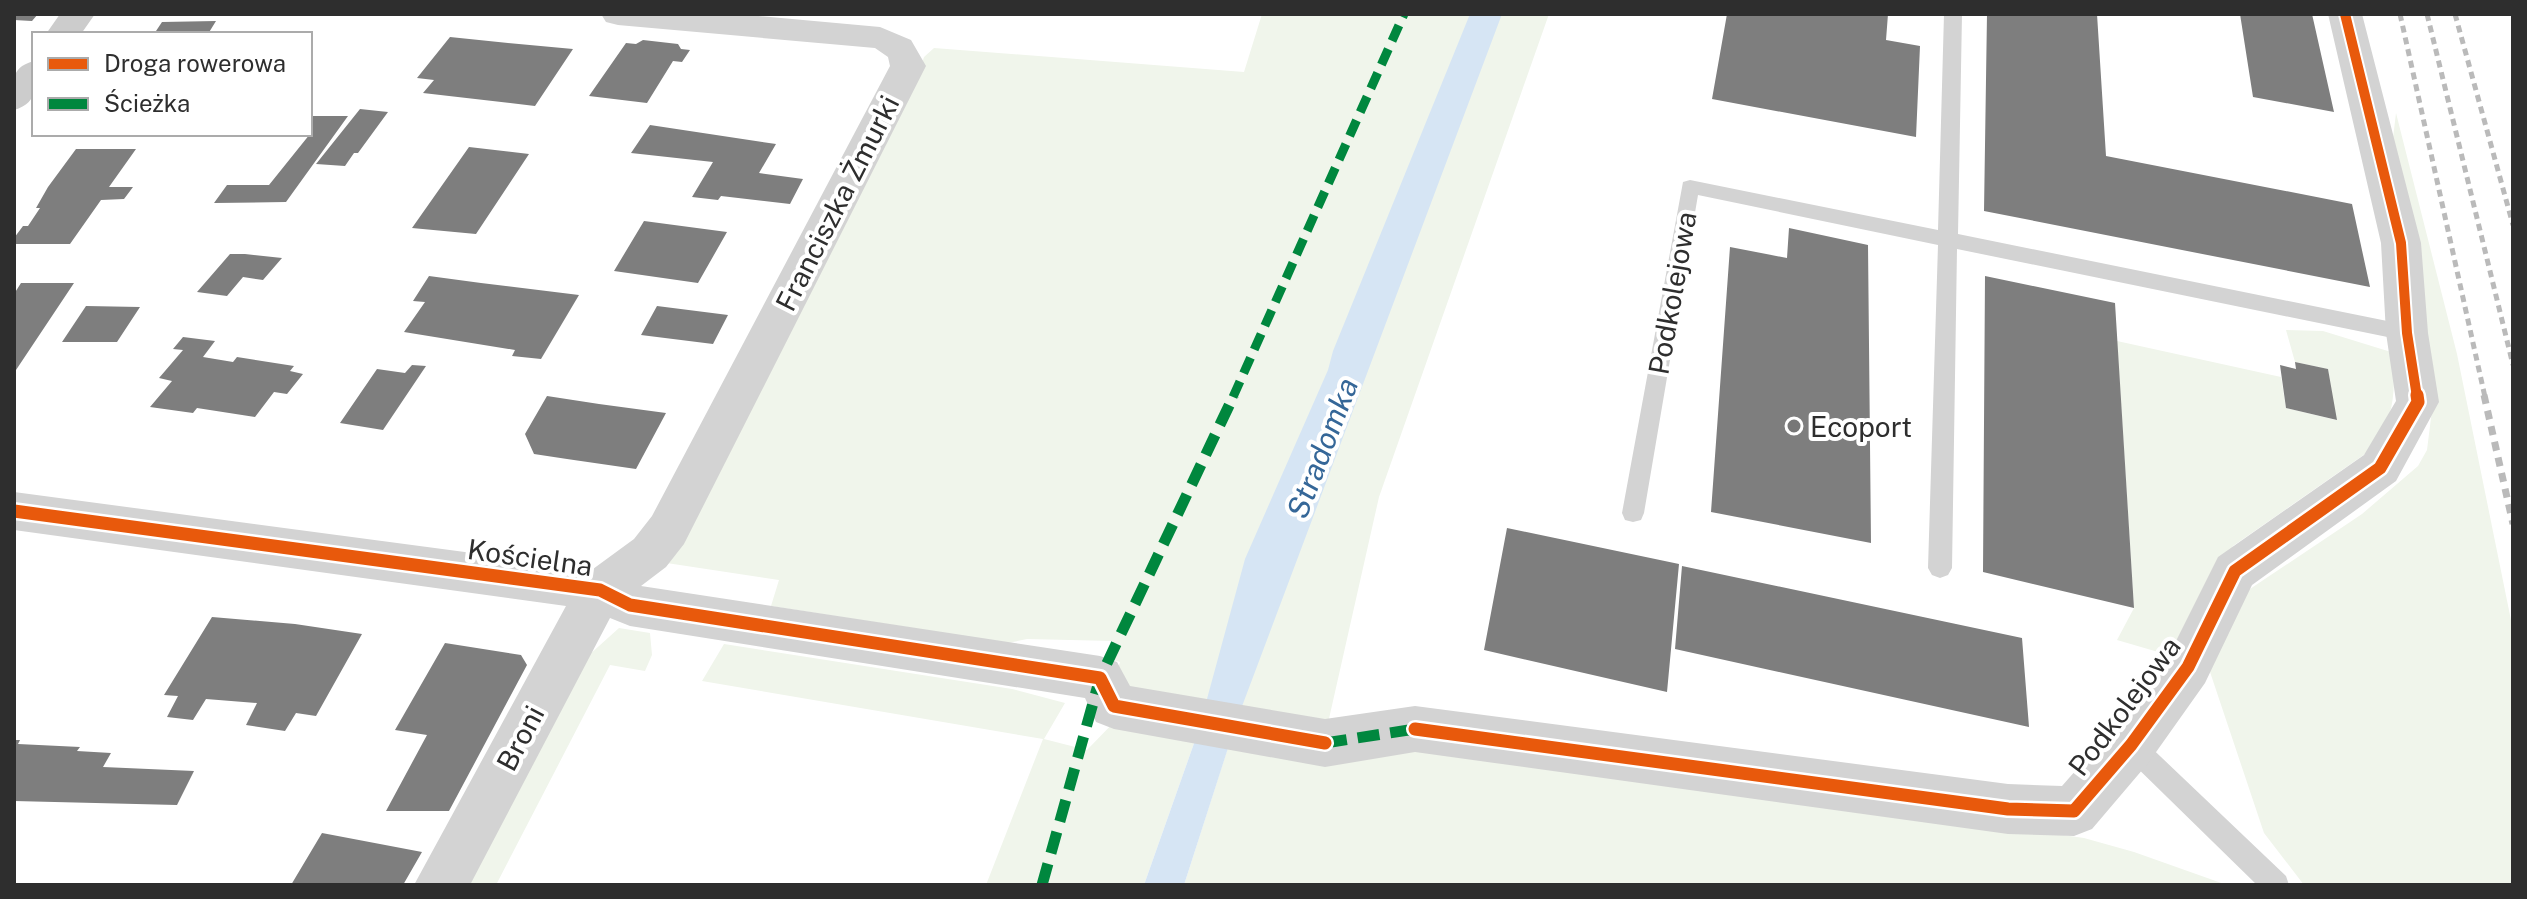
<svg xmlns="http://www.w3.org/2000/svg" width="2527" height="899" font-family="'Public Sans',sans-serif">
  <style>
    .green { fill: #f0f5eb }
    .water { fill: #d6e5f4 }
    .building { fill: #7e7e7e }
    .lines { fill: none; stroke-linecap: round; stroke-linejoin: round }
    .lane { fill: #d3d3d3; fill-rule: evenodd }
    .street { fill: #d3d3d3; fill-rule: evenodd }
    .secondary { fill: #ccc; fill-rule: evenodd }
    .rail-far1 { stroke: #bababa; stroke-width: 5; stroke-dasharray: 7 5; stroke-linecap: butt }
    .rail { stroke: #bababa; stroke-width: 7; stroke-dasharray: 9 7; stroke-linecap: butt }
    .quiet-far1 { stroke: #00873e; stroke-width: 9; stroke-dasharray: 17 9; stroke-linecap: butt }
    .quiet { stroke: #00873e; stroke-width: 11; stroke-dasharray: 22 11; stroke-linecap: butt }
    .cycleway-far1-casing { stroke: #fff; stroke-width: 14 }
    .cycleway-casing { stroke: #fff; stroke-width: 18 }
    .cycleway-far1 { stroke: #e8590c; stroke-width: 10 }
    .cycleway { stroke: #e8590c; stroke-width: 13 }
    .poi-dot { fill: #777; stroke: #fff; stroke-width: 3 }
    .labels { text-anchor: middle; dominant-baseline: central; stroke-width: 8; stroke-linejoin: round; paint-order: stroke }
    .street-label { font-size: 28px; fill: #2e2e2e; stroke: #fff }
    .poi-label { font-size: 28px; fill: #2e2e2e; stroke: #fff; text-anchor: start }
    .water-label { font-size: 30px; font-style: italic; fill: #356798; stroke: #fff }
  </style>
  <rect width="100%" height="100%" fill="#fff"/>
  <!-- green -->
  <path class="green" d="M1262,14H1549L1379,497L1326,732L1112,688L1120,662L1110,659L1113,641L1027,639L1008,643L771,606L779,580L660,562L917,79L924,57L934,48L1244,72Z
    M2396,113L2457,354L2513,630V885H2304L2264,833L2207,663L2241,595L2362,514L2418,466L2427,450L2434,394L2393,138Z
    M2286,330L2323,331L2391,352C2397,389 2394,415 2375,447L2233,546L2182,652L2165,654L2117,640L2134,608L2117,341L2281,377L2286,408L2336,420L2328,369L2295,362Z
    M619,628L650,633L652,655L645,671L610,665L496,885H462L589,655Z
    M724,644L1012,689L1065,703L1044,739L1087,750L1117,719L1198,732L1144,885H986L1043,739L702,681Z
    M1407,737L1601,771L2084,838L2134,852L2227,885H1184L1231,738Z"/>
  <!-- water -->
  <path class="water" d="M1470,14H1502L1238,717L1184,885H1144L1198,732L1245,559L1328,370L1333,351Z"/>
  <!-- building -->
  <path class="building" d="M14,14H38L32,21L14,20Z
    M1727,14H1888L1886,40L1920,46L1916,137L1712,99Z
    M1987,14H2097L2106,156L2352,204L2370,287L1984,211Z
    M2240,14H2312L2334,112L2253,97Z
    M216,21L208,34H154L162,22Z
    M450,37L508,43L573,49L535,106L423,93L434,80L417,78Z
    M643,40L678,44L681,49L690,50L682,62L673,61L647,103L589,96L626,43L636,44Z
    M360,109L388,112L358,153H354L345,166L316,164Z
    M310,116H348L286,202L214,203L227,185H269L310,134Z
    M650,125L776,144L759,173L803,179L790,204L721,196L718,200L692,197L713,162L631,153Z
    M469,147L529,154L476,234L412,228Z
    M76,149H136L109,187H133L124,199L101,200L70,244H14V238L23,226H28L40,208H36L48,187Z
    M644,221L727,232L698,283L614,271Z
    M1789,228L1868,245L1871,543L1711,512L1730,247L1787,258Z
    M230,254H245L282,258L263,280L243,277L227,296L197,292Z
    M429,276L481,283L579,295L541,359L512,356L515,350L404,332L425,302L413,301Z
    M1985,276L2115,303L2134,608L1983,572Z
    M21,283H74L14,373V294Z
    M86,306L140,307L117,342H62Z
    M657,306L728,315L713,344L641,335Z
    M183,337L215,341L203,357L233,362L237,357L294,366L290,371L303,374L287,394L274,392L255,417L197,408L193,413L150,407L172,381L159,378L183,350L173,349Z
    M2295,362L2328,369L2337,420L2286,408L2280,365L2296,369Z
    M412,365L426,366L383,430L340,423L377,369L405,373Z
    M547,396L599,404L666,413L636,469L567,459L534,454L525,434Z
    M1507,528L1679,564L1667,692L1484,650Z
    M1682,566L2022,638L2029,727L1675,649Z
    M212,617L295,624L362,634L316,716L296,713L285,731L246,725L257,703L206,699L193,720L167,717L178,696L164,695Z
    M445,643L521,655L527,665L449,811H386L427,735L395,730Z
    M14,740H20L18,744L80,747L77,751L111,753L103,767L194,771L177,805L14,801Z
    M322,833L422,852L403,885H291Z"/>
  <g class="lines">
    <!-- lane -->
    <path class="lane" d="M1944,14H1962L1958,234L2407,325L2414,327L2417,333L2414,339L2407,341L1957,249L1952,568L1948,575L1940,578L1932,575L1928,568L1938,245L1698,195L1644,513L1641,520L1633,522L1625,520L1622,513L1683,182L1690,180L1938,230Z
      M2131,733L2140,737L2286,876L2289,885H2257L2122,753L2118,745L2122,737Z"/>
    <!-- street -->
    <path class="street" d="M601,14H736L880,27L911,40L926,66L684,544L666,567L641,586L1100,656L1117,662L1130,686L1325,719L1415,706L2008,784L2062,786L2113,728L2171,651L2218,557L2364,455L2396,401L2386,333L2381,243L2328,14H2362L2421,243L2428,333L2439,402L2396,481L2252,585L2205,683L2149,762L2092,829L2074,836L2008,834L1415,752L1325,767L1114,729L1096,722L1085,698L630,626L610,618L470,885H414L566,606L14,530V492L593,569L634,539L652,516L890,66L888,57L875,48L618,25L606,22Z"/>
    <!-- secondary -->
    <path class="secondary" d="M60,14H95L81,34H46Z
      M34,61C34,84 41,102 14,110C14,86 7,68 34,61Z"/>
    <!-- rail-far1 -->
    <path class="rail-far1" d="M2400,14L2485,397
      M2427,14L2513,365
      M2455,14L2513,225"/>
    <!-- rail -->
    <path class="rail" d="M2484,395L2513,524"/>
    <!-- quiet-far1 -->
    <path class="quiet-far1" d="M1233,397L1404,14"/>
    <!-- quiet -->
    <path class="quiet" d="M1325,743L1415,729
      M1042,885L1100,678L1234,395"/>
    <defs>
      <path id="cycleway-far1" d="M2345,14L2401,243L2407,333L2417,397"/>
      <path id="cycleway" d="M14,511L600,590L630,605L1100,678L1114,706L1325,743
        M1415,729L2008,809L2074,811L2131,745L2188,667L2235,571L2380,468L2418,402L2417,395"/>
    </defs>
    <!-- cycleway-far1 casing -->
    <use href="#cycleway-far1" class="cycleway-far1-casing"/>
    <!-- cycleway casing -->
    <use href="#cycleway" class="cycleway-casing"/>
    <!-- cycleway-far1 -->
    <use href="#cycleway-far1" class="cycleway-far1"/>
    <!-- cycleway -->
    <use href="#cycleway" class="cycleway"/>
  </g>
  <!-- markers -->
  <circle class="poi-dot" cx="1794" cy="426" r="8"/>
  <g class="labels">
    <!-- street labels -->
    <g class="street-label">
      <text transform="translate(837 203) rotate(-63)">Franciszka Żmurki</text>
      <text transform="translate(1672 293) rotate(-80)">Podkolejowa</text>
      <text transform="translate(530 557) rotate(8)">Kościelna</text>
      <text transform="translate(2124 706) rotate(-53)">Podkolejowa</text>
      <text transform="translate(520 738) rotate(-62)">Broni</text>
    </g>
    <!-- poi labels -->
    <g class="poi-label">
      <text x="1810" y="426">Ecoport</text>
    </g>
    <!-- water labels -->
    <g class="water-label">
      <text transform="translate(1322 448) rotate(-69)">Stradomka</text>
    </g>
  </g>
  <!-- border -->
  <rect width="2527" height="899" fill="none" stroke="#2e2e2e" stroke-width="32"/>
  <!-- legend -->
  <rect x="32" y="32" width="280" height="104" fill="#ffffff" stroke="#ababab" stroke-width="2"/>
  <rect x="48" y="58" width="40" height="12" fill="#e8590c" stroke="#ababab" stroke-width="2"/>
  <text x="104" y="72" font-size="24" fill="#2e2e2e">Droga rowerowa</text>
  <rect x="48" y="98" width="40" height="12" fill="#00873e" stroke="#ababab" stroke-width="2"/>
  <text x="104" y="112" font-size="24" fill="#2e2e2e">Ścieżka</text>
</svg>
